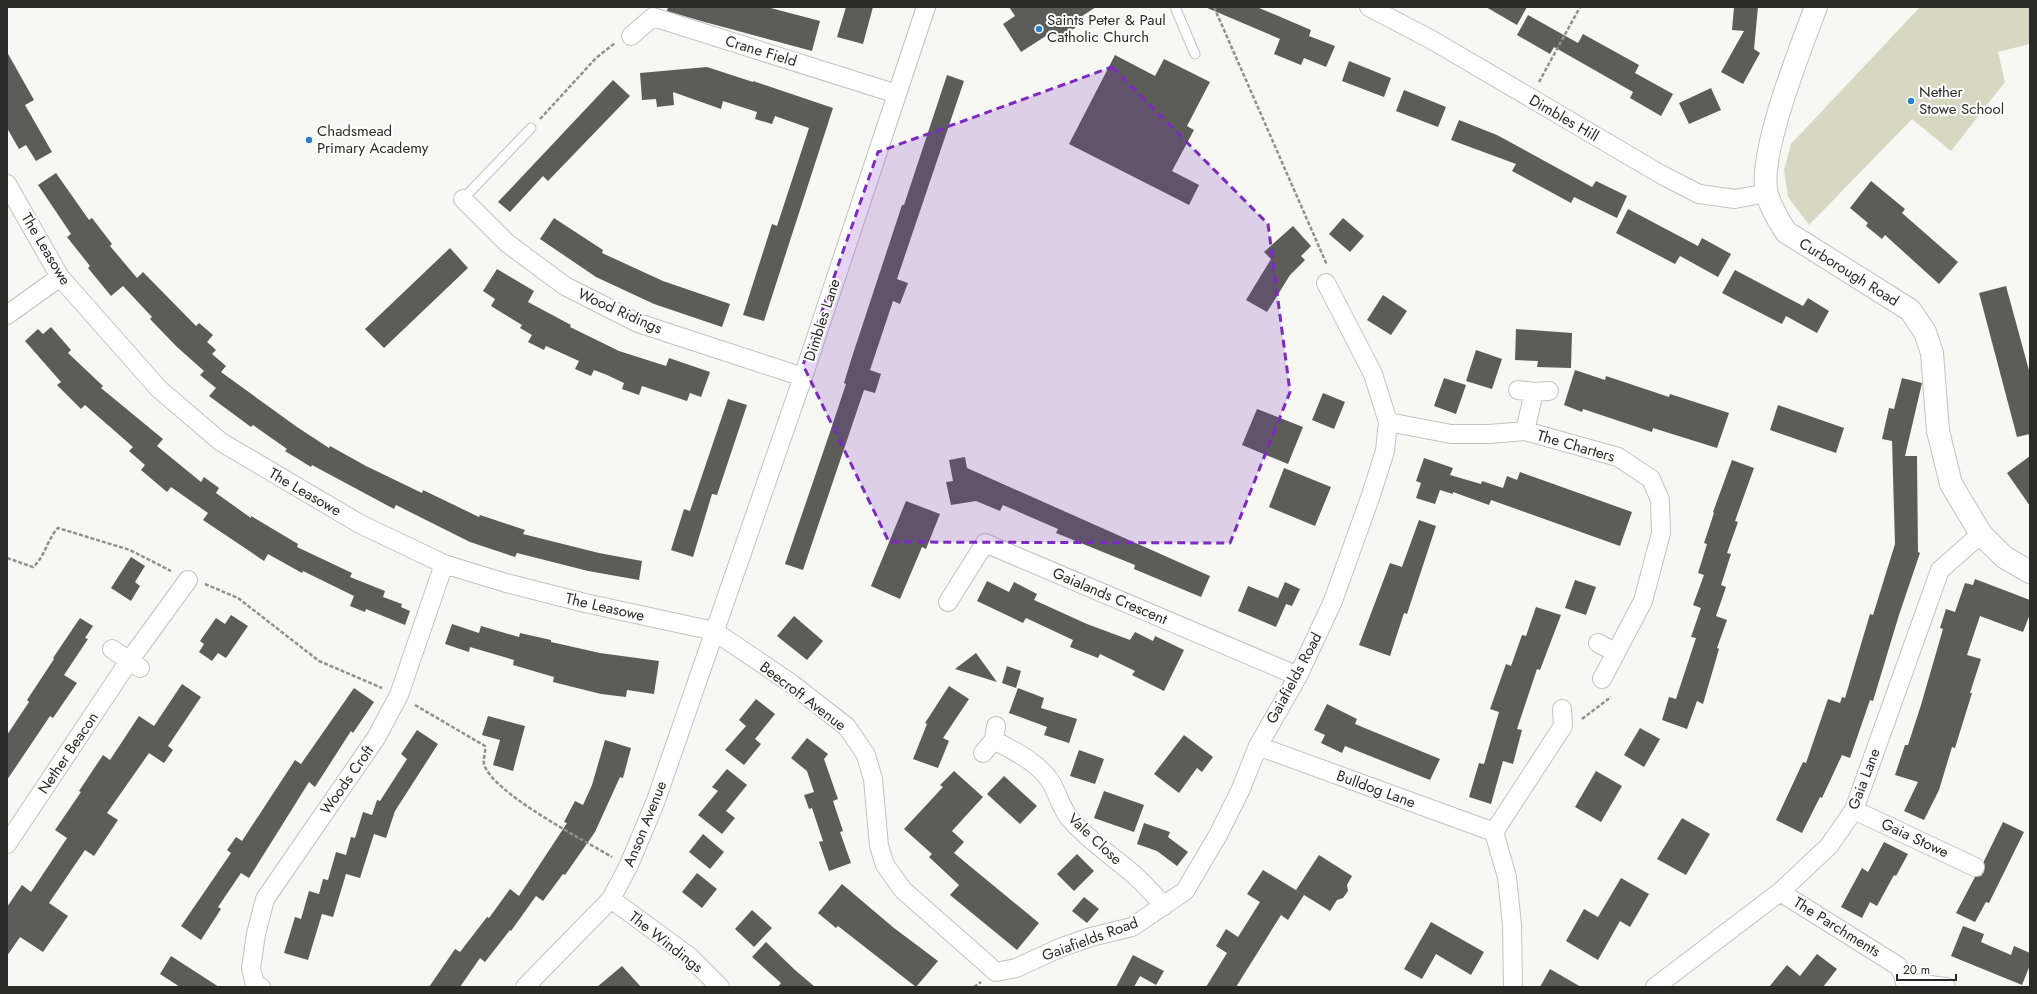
<svg xmlns="http://www.w3.org/2000/svg" width="2037" height="994" font-family="Jost,sans-serif">
  <style>
    .green { fill: #d6d8c2 }
    .building { fill: #5c5d59 }
    .lines { fill: none; stroke-linecap: round; stroke-linejoin: round }
    .service-casing { stroke: #c2c3be; stroke-width: 11 }
    .minor-casing { stroke: #c2c3be; stroke-width: 20 }
    .tertiary-casing { stroke: #c2c3be; stroke-width: 24 }
    .path { stroke: #90908d; stroke-width: 2.5; stroke-dasharray: 4 2; stroke-linecap: butt }
    .service { stroke: #fff; stroke-width: 9 }
    .minor { stroke: #fff; stroke-width: 18 }
    .tertiary { stroke: #fff; stroke-width: 22 }
    .marked { fill: #7b2cbf; fill-opacity: 0.2; stroke: #7b2cbf; stroke-width: 3; stroke-dasharray: 8 5; stroke-linejoin: round }
    .poi-dot { fill: #2780cd; stroke: #fff; stroke-width: 1.5 }
    .labels { text-anchor: middle; dominant-baseline: central; stroke-width: 4; stroke-linejoin: round; paint-order: stroke }
    .poi-label { font-size: 15px; fill: #2a2a29; stroke: #fff; text-anchor: start }
    .street-label { font-size: 15px; fill: #2a2a29; stroke: #fff }
  </style>
  <rect width="100%" height="100%" fill="#f7f8f3"/>
  <!-- green -->
  <path class="green" d="M1920,7H2030V44L1998,52L2005,82L1951,151L1912,119L1809,225L1788,197L1784,170L1791,144Z"/>
  <!-- building -->
  <path class="building" d="M668,7H767L820,21L812,51L701,21L667,11Z
    M846,7H873L863,44L837,37Z
    M1009,7H1096L1076,20L1079,25L1060,38L1057,33L1050,37L1049,34L1021,52L1003,24L1015,16Z
    M1205,7H1257L1311,30L1309,36L1335,46L1326,67L1304,58L1301,65L1274,54L1280,39Z
    M1486,7H1527L1517,25Z
    M1734,7H1758L1754,49L1760,53L1743,84L1721,72L1744,31L1732,30Z
    M1528,15L1578,43L1583,34L1639,65L1635,73L1673,94L1661,116L1630,98L1633,92L1554,47L1550,54L1517,35Z
    M7,52L34,100L25,105L52,152L36,161L26,145L19,149L7,128Z
    M1115,55L1155,76L1164,59L1210,82L1187,126L1194,130L1172,171L1199,185L1189,205L1069,144Z
    M1349,61L1391,78L1384,97L1342,81Z
    M707,67L753,82V81L833,108L764,321L743,315L772,224L777,226L809,128L775,116L772,124L755,119L757,112L723,101L721,109L673,92L674,105L657,107L656,99L642,100L640,73Z
    M947,75L964,81L897,279L908,283L900,304L893,301L870,370L881,374L875,393L864,390L803,570L785,564L831,429L846,384L844,383L851,360L902,205H904Z
    M613,80L630,96L548,181L543,176L510,212L498,202Z
    M1711,88L1721,110L1689,124L1679,103Z
    M1404,90L1446,107L1438,127L1396,111Z
    M1459,120L1497,135L1592,187L1596,181L1627,196L1617,218L1574,197L1571,203L1512,171L1516,164L1451,140Z
    M56,173L89,220L92,218L112,244L110,246L137,278L143,272L196,326L199,323L213,335L207,342L216,350L212,354L226,366L221,372L297,427L329,448L330,446L366,466L422,493L423,490L479,517L480,515L525,530L523,534L599,553L642,561L639,580L588,571L517,553L515,557L470,542L396,505L394,509L312,465L311,467L285,451L287,449L253,425L251,427L209,396L216,388L200,375L204,371L177,347L150,319L152,317L123,286L111,296L88,268L90,266L67,237L71,234L38,185Z
    M1871,181L1905,209L1902,213L1958,262L1939,284L1885,235L1882,239L1866,226L1868,223L1850,208Z
    M1628,209L1698,246L1702,238L1731,254L1718,277L1680,256L1675,264L1616,233Z
    M554,218L603,250L602,253L663,281L730,304L722,327L654,304L596,277L540,239Z
    M1343,218L1364,236L1350,252L1329,234Z
    M1293,226L1311,246L1301,256L1305,260L1290,275L1267,312L1246,300L1271,259L1264,252Z
    M450,248L468,268L384,348L365,329Z
    M497,269L534,291L528,302L571,325L570,327L619,351L666,366L669,358L710,372L701,397L690,393L687,401L642,386L639,395L622,389L624,383L607,375L594,370L591,376L575,369L579,361L546,346L544,350L528,342L532,335L520,328L522,325L491,306L495,299L483,291Z
    M1735,270L1803,306L1808,298L1829,311L1817,333L1786,316L1782,324L1722,293Z
    M2006,286L2030,374V434L2017,437L1979,293Z
    M1383,295L1407,311L1391,335L1367,320Z
    M51,327L71,350L68,353L103,386L101,388L163,439L157,446L201,482L204,477L219,488L216,493L251,518V516L298,544L297,547L352,573L350,577L385,591L383,597L402,604L401,607L410,611L405,625L366,609L365,612L350,606L354,596L303,571L302,573L268,554L264,561L203,520L208,513L171,487L167,492L141,470L145,465L129,451L133,447L85,405L81,409L57,385L61,382L25,341L38,329L43,334Z
    M1516,329L1572,333L1571,368L1537,367L1538,361L1515,360Z
    M1476,350L1502,359L1492,389L1466,381Z
    M1575,370L1605,380L1606,376L1669,397L1670,394L1729,413L1717,448L1653,428L1652,432L1583,409L1582,412L1564,405Z
    M1444,378L1466,385L1456,414L1434,406Z
    M1902,378L1922,383L1905,456H1917L1918,552L1920,553L1899,615L1873,701L1870,700L1850,758L1842,755L1822,798L1820,797L1802,833L1776,820L1803,762L1806,763L1828,699L1840,703L1842,697L1845,698L1870,614L1873,615L1895,544L1892,441L1882,439L1889,408L1894,409Z
    M1323,393L1345,402L1334,429L1312,420Z
    M728,399L747,405L717,495L712,494L693,557L671,550L684,509L690,511Z
    M1778,405L1844,428L1836,453L1770,430Z
    M1257,409L1303,427L1288,464L1242,445Z
    M2030,456V506L2007,473Z
    M965,457L967,468L1210,576L1201,597L1134,569L1135,565L1056,533L1058,529L1003,505L1000,511L976,501L951,505L946,482L953,481L949,460Z
    M1424,458L1453,468L1450,475L1481,484L1482,481L1503,488L1507,476L1517,480L1520,472L1632,512L1620,546L1491,500L1489,505L1453,492V494L1440,490L1435,504L1416,498L1421,483L1416,481Z
    M1732,460L1754,468L1735,521L1738,522L1727,553L1731,554L1721,585L1726,587L1716,616L1727,620L1717,648L1719,649L1703,704L1697,701L1687,729L1662,720L1669,697L1676,699L1696,638L1691,637L1701,608L1693,605L1704,575L1698,573L1707,544L1704,543L1714,513L1713,512Z
    M1284,468L1331,487L1315,526L1269,507Z
    M906,501L940,514L926,549L922,547L900,599L871,586Z
    M1419,520L1436,526L1407,614L1404,613L1390,656L1359,645L1390,563L1402,567Z
    M131,557L145,566L135,582L140,586L131,601L111,588Z
    M1975,579L2030,600V614L2023,632L1980,616L1967,655L1981,659L1970,693H1972L1955,748L1952,747L1939,790L1924,820L1904,811L1918,782L1895,775L1905,745H1908L1921,705L1943,629L1940,628L1946,609L1955,612L1965,583L1973,585Z
    M1575,580L1596,587L1586,615L1565,608Z
    M987,581L1009,592L1014,582L1037,594L1034,600L1087,624L1130,640L1135,632L1153,641L1155,636L1184,650L1164,691L1132,675L1135,671L1100,654L1098,658L1070,647L1073,640L1026,618L1023,623L977,601Z
    M1285,582L1300,589L1292,606L1286,604L1276,627L1238,611L1248,586L1278,598Z
    M1536,607L1561,615L1540,670L1537,669L1517,729L1522,730L1513,764L1503,761L1491,804L1469,797L1479,763L1484,764L1499,712L1490,709L1506,664L1511,666L1522,635L1526,636Z
    M231,615L248,626L226,658L218,653L212,661L199,652L204,644L200,641L216,618L225,624Z
    M794,616L823,641L807,660L777,636Z
    M80,618L93,626L85,638L88,639L64,675L77,683L53,718L50,716L7,780V735L29,702L27,700L54,659L53,658Z
    M452,624L479,633L481,626L519,637L520,633L551,640V642L600,653L659,661L654,694L627,690L626,697L601,694L553,682L554,677L513,665L514,660L470,647L469,652L445,644Z
    M976,653L997,682L955,669Z
    M1007,666L1021,671L1016,688L1002,683Z
    M182,684L201,697L168,746L173,750L164,763L149,753L107,813L118,820L94,856L85,850L49,903L68,916L43,952L20,937L7,956V907L22,885L31,892L67,838L55,830L81,792L79,791L103,755L110,760L139,716L154,726Z
    M949,686L969,699L943,738L949,741L938,768L913,759L927,724L925,723Z
    M354,688L374,702L353,733L351,731L315,787L309,782L249,878L241,873L218,907L221,909L201,940L181,926L231,853L227,850L236,837L242,841L295,760L301,764Z
    M1018,688L1044,698L1041,708L1077,719L1069,743L1044,735L1047,727L1009,713Z
    M756,699L775,714L755,739L761,744L744,765L725,750L746,726L739,720Z
    M1327,704L1357,719L1355,724L1440,759L1430,780L1345,746L1342,753L1321,743L1325,735L1314,730Z
    M488,716L525,726L513,771L493,765L500,740L482,735Z
    M1640,728L1660,739L1644,767L1624,755Z
    M417,730L438,744L395,811L386,838L374,834L360,878L346,874L333,917L322,914L308,960L284,953L295,917L301,919L309,891L319,894L323,879L328,880L336,852L346,855L351,837L355,838L363,812L372,815L377,800L380,801L407,759L401,754Z
    M1184,735L1213,757L1202,772L1197,768L1179,793L1154,774Z
    M807,738L828,754L824,759L838,799L833,801L843,831L840,832L851,863L829,871L819,842L823,841L812,808L809,809L804,795L814,792L807,771L791,758Z
    M605,740L631,748L623,778L620,777L595,832L565,875L563,874L543,901L536,896L511,931L510,930L485,962L480,958L460,987H429L455,949L460,952L487,917L489,918L510,889L519,896L567,823L564,822L575,801L583,805L592,785Z
    M1079,750L1104,759L1095,784L1070,776Z
    M727,769L747,785L726,811L735,818L722,834L698,815L718,791L712,787Z
    M954,771L983,797L952,831L964,842L954,853L1039,923L1017,950L950,895L959,885L929,857L932,854L904,829L943,787L940,785Z
    M1596,771L1622,786L1601,822L1575,807Z
    M1004,776L1037,806L1020,824L987,794Z
    M1104,791L1144,805L1134,832L1094,818Z
    M1682,818L1710,834L1686,875L1657,859Z
    M2003,822L2024,832L1989,903L1986,902L1975,922L1956,913L1975,877L1981,876L1984,872V861Z
    M1144,823L1170,832L1168,837L1188,852L1177,866L1157,851L1137,844Z
    M703,834L724,852L710,869L689,852Z
    M1884,842L1908,854L1896,876L1894,875L1877,906L1870,902L1862,918L1841,907L1862,868L1868,872Z
    M1077,854L1094,871L1074,891L1057,874Z
    M1319,855L1352,876L1347,885L1348,891L1343,898L1337,900L1330,911L1296,890Z
    M1263,870L1304,895L1288,920L1281,915L1236,987H1206L1227,953L1216,946L1226,929L1238,937L1260,902L1247,894Z
    M697,873L717,889L702,908L682,892Z
    M1621,878L1649,894L1630,927L1620,921L1598,960L1566,941L1584,909L1598,917Z
    M842,884L894,928L938,961L916,987L838,926L836,928L818,913Z
    M1084,897L1099,909L1087,923L1072,911Z
    M752,910L772,928L754,947L735,929Z
    M1431,922L1484,952L1471,975L1436,954L1422,979L1404,969Z
    M1963,926L1984,934L1981,942L2011,955L2014,946L2030,953V965L2022,985L1951,956Z
    M766,942L795,970L815,987H778L781,983L752,957Z
    M1817,954L1837,969L1823,987H1769L1787,965L1800,976Z
    M1133,955L1164,971L1156,985L1140,976L1134,987H1116Z
    M171,956L219,987H180L160,974Z
    M622,966L641,987H597Z
    M1550,969L1581,987H1540Z"/>
  <g class="lines">
    <defs>
      <path id="service" d="M1175,7L1195,54
        M463,199L531,128"/>
      <path id="minor" d="M1369,7L1432,40L1662,175L1699,194L1735,199L1767,193
        M631,36L653,17L897,94
        M7,184L60,277L159,389L221,442L360,524L444,564L506,583L585,603L714,631L792,684L847,727L866,755L873,779L879,846L885,865L903,890L996,972L1016,968L1062,947L1091,937L1132,927L1185,891L1218,835L1240,791L1258,746L1298,676L1333,601L1371,495L1385,451L1388,422L1373,374L1326,283
        M463,199L507,243L565,286L638,323L803,377
        M7,315L60,277
        M1518,390L1534,392L1549,391
        M1388,422L1451,434H1489L1525,431L1618,457L1651,479L1660,500L1661,533L1643,601L1602,679
        M1525,431L1534,392
        M948,602L985,543L1298,676
        M1598,643L1616,653
        M112,649L140,668
        M994,740C1015,752 1039,762 1052,784C1058,795 1061,808 1070,819C1088,840 1111,855 1132,873C1144,883 1154,895 1164,906
        M1258,746L1494,832L1507,877L1512,925L1513,987
        M983,753L994,740L996,726
        M1854,810L1975,867
        M1494,832L1563,726L1562,709
        M7,844L129,661L188,580
        M1780,892L1898,966L1903,974L1906,987
        M611,899L690,957L720,987
        M1906,982L1946,987
        M261,987L255,985L251,968L256,934L265,899L376,738L399,695L444,564
        M525,987L611,899L628,867L655,803L803,377L926,7
        M1655,987L1780,892L1829,846L1854,810L1940,570L1981,534"/>
      <path id="tertiary" d="M1816,7C1801,47 1757,156 1767,194C1771,208 1778,220 1786,232L1910,310L1925,332L1932,353L1938,431L1951,484L1981,534L2004,557L2030,572"/>
    </defs>
    <!-- service casing -->
    <use href="#service" class="service-casing"/>
    <!-- minor casing -->
    <use href="#minor" class="minor-casing"/>
    <!-- tertiary casing -->
    <use href="#tertiary" class="tertiary-casing"/>
    <!-- path -->
    <path class="path" d="M1214,7L1327,265
      M1539,82L1580,7
      M540,119L596,58L615,43
      M7,558L33,567C45,557 47,539 58,528L130,550L171,571
      M205,584L238,598L319,661L382,688
      M415,705L485,746C486,752 483,758 484,764C491,792 585,841 612,857
      M1582,719L1611,697
      M974,987L981,982"/>
    <!-- service -->
    <use href="#service" class="service"/>
    <!-- minor -->
    <use href="#minor" class="minor"/>
    <!-- tertiary -->
    <use href="#tertiary" class="tertiary"/>
  </g>
  <!-- marked area -->
  <path class="marked" d="M1112,67L1268,224L1290,392L1230,543L889,542L803,365L878,152Z"/>
  <!-- markers -->
  <g class="poi-dot">
    <circle cx="1039" cy="29" r="4"/>
    <circle cx="1911" cy="101" r="4"/>
    <circle cx="309" cy="140" r="4"/>
  </g>
  <g class="labels">
    <!-- poi labels -->
    <g class="poi-label">
      <text x="1047" y="20">Saints Peter &amp; Paul<tspan x="1047" dy="17">Catholic Church</tspan></text>
      <text x="1919" y="92">Nether<tspan x="1919" dy="17">Stowe School</tspan></text>
      <text x="317" y="131">Chadsmead<tspan x="317" dy="17">Primary Academy</tspan></text>
    </g>
    <!-- street labels -->
    <g class="street-label">
      <text transform="translate(761 51) rotate(17)">Crane Field</text>
      <text transform="translate(1564 118) rotate(30)">Dimbles Hill</text>
      <text transform="translate(46 249) rotate(59)">The Leasowe</text>
      <text transform="translate(1849 272) rotate(32)">Curborough Road</text>
      <text transform="translate(620 311) rotate(24)">Wood Ridings</text>
      <text transform="translate(822 320) rotate(-72)">Dimbles Lane</text>
      <text transform="translate(1576 446) rotate(16)">The Charters</text>
      <text transform="translate(305 492) rotate(30)">The Leasowe</text>
      <text transform="translate(1110 596) rotate(23)">Gaialands Crescent</text>
      <text transform="translate(605 607) rotate(13)">The Leasowe</text>
      <text transform="translate(1294 678) rotate(-62)">Gaiafields Road</text>
      <text transform="translate(803 696) rotate(37)">Beecroft Avenue</text>
      <text transform="translate(68 753) rotate(-56)">Nether Beacon</text>
      <text transform="translate(1864 779) rotate(-69)">Gaia Lane</text>
      <text transform="translate(347 780) rotate(-55)">Woods Croft</text>
      <text transform="translate(1376 789) rotate(20)">Bulldog Lane</text>
      <text transform="translate(645 824) rotate(-68)">Anson Avenue</text>
      <text transform="translate(1915 838) rotate(25)">Gaia Stowe</text>
      <text transform="translate(1095 839) rotate(43)">Vale Close</text>
      <text transform="translate(1837 927) rotate(32)">The Parchments</text>
      <text transform="translate(1090 939) rotate(-20)">Gaiafields Road</text>
      <text transform="translate(666 942) rotate(38)">The Windings</text>
    </g>
  </g>
  <!-- border -->
  <rect width="2037" height="994" fill="none" stroke="#2a2a29" stroke-width="16"/>
  <!-- scale -->
  <path d="M1897 974v6h59v-6" fill="none" stroke="#2a2a29" stroke-width="2"/>
  <text x="1903" y="974" font-size="12" fill="#2a2a29" stroke="#ffffff" stroke-width="3" paint-order="stroke">20 m</text>
</svg>
